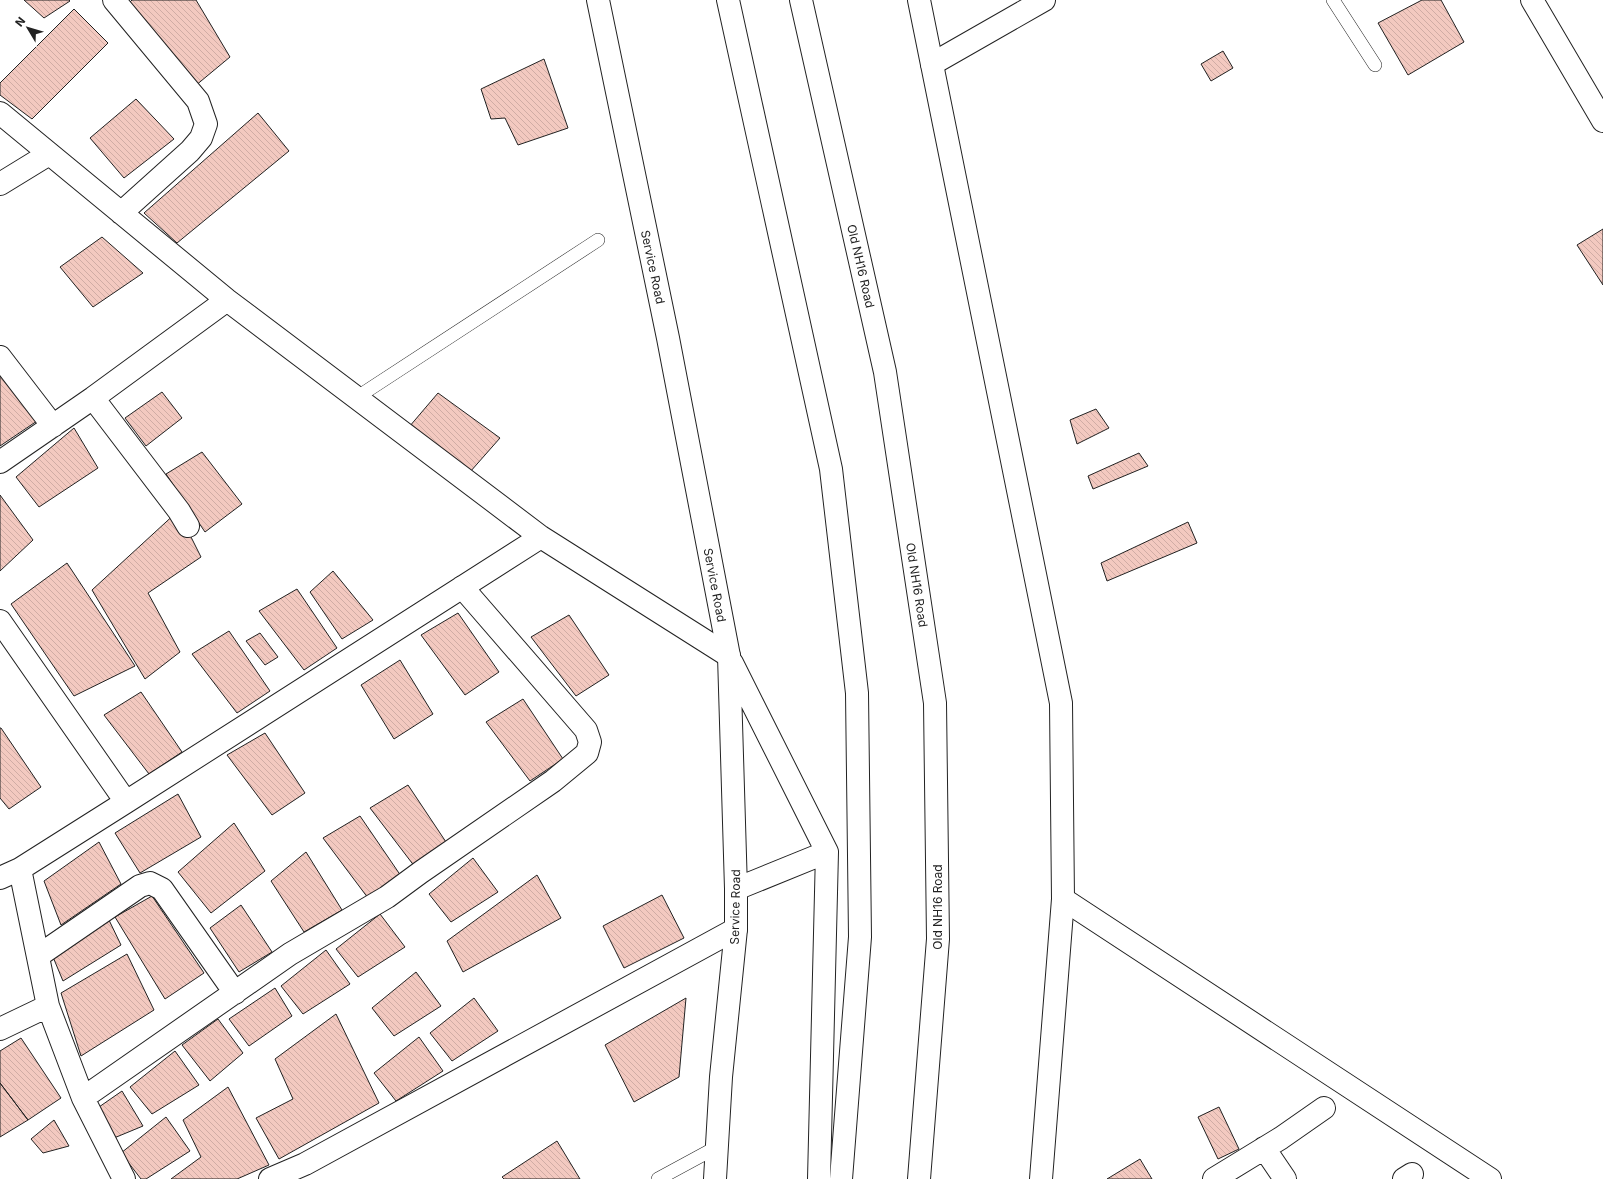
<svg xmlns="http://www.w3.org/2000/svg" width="1603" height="1179" font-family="Inter,sans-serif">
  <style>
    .building { fill: url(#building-back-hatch); stroke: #222 }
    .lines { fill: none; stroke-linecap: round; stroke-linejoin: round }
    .lane-casing { stroke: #222; stroke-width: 14 }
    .street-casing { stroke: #222; stroke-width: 24 }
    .secondary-casing { stroke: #222; stroke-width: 24 }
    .primary-casing { stroke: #222; stroke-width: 24 }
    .lane { stroke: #fff; stroke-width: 13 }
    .street { stroke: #fff; stroke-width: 22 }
    .secondary { stroke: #fff; stroke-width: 22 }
    .primary { stroke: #fff; stroke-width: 22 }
    .labels { text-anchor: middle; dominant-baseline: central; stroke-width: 3; stroke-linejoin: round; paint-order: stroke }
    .street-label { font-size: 12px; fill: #222; stroke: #fff }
  </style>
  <defs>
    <pattern id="building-back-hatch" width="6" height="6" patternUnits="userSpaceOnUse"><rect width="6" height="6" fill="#f3c9c0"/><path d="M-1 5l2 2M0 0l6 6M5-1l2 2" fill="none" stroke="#d0aca5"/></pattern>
  </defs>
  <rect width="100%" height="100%" fill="#fff"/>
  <!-- building -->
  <path class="building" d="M24,0H69L70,1L44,18Z
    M132,0H196L230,57L189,91L122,10Z
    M1422,0H1441L1464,42L1408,75L1378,23Z
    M74,9L108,43L32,119L0,95V83Z
    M1223,51L1233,68L1211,81L1201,64Z
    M544,59L568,128L518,145L505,118L491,119L481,89Z
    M136,99L174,139L124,178L90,138Z
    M258,113L289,151L177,243L144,213Z
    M1603,229V285L1577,245Z
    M102,237L143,273L93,307L60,267Z
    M0,373L37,421L0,446Z
    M162,392L182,418L146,446L125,418Z
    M438,393L500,438L470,472L409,427Z
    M1096,409L1109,428L1077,444L1070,420Z
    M74,428L98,468L39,507L16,477Z
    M202,452L242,504L205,532L166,474Z
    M1139,453L1148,466L1093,489L1088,476Z
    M0,495L33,540L0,571Z
    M178,511L201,557L148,593L180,652L145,679L92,590Z
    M1188,522L1197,543L1107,581L1101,563Z
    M67,563L135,666L74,696L11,604Z
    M333,571L373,620L342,639L310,592Z
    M297,589L337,648L304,670L259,611Z
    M458,613L499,672L465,695L421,635Z
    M569,615L609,675L576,696L531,637Z
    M229,631L270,691L237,713L192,654Z
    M260,633L278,657L265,665L246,641Z
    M400,660L433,714L394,739L361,685Z
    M141,692L182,752L149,774L104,715Z
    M523,699L563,759L530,781L486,722Z
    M0,728H1L41,787L9,809L0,798Z
    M265,733L305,793L272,815L227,755Z
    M408,785L448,845L415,867L370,808Z
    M178,794L201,837L140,873L115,833Z
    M360,816L401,876L368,898L323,838Z
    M234,823L265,871L211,913L178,872Z
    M99,842L121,884L61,925L44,881Z
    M306,852L342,910L304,932L271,881Z
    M473,858L498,892L451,922L429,894Z
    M537,875L561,918L463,972L447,941Z
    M662,895L684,938L624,968L603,926Z
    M152,896L204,973L165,999L115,917Z
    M241,905L272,952L239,972L210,928Z
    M380,914L405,947L358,977L336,949Z
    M108,918L121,945L63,981L53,957Z
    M326,950L350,984L303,1014L281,986Z
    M127,954L154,1010L81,1056L61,993Z
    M416,972L441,1006L394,1036L372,1008Z
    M275,988L292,1016L249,1046L229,1019Z
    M474,998L498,1031L452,1061L430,1033Z
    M686,998L679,1077L634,1102L605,1045Z
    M336,1014L379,1103L279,1159L256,1118L293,1099L275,1059Z
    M218,1019L243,1053L210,1081L182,1045Z
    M419,1037L443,1071L396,1101L374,1073Z
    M21,1038L61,1098L28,1120L0,1083V1051Z
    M175,1051L199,1085L152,1114L130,1087Z
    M0,1083L28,1120L0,1137Z
    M228,1087L269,1165L237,1179H171L201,1157L183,1120Z
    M122,1091L143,1126L114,1138L99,1107Z
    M1219,1107L1239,1149L1218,1159L1198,1117Z
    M166,1117L190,1151L146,1179H141L121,1153Z
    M54,1120L69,1146L43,1153L31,1139Z
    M557,1141L580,1179H504L502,1177Z
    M1140,1159L1152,1179H1107Z"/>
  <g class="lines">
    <defs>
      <path id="lane" d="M1333,0L1375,65
        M356,398L598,240
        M658,1179L717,1147"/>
      <path id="street" d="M114,0L198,101L206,124L201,138L190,151L121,213
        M1532,0L1603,121
        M932,64L1044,0
        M0,113L227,300L541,537L729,656
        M0,184L49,154
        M0,357L53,426
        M93,398L179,511L188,526
        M0,462L93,398L227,300
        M0,621L126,802
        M20,869L48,1006L83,1098L124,1179
        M0,878L20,869L126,802L541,537
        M1063,899L1490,1179
        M38,956L140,886L150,883L162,889L235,993
        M0,1029L48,1006
        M83,1098L290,954L387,897L421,872L553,781L587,753L590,742L586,730L462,587
        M1264,1148L1285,1179
        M270,1179L305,1164L736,929
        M1214,1179L1281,1138L1324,1108
        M1404,1179L1412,1174"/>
      <path id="secondary" d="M598,0L668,338L729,656L736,889V929L721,1077L715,1179
        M919,0L1061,703L1063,899L1041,1179
        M732,663L827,852L819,1179
        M736,889L827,852"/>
      <path id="primary" d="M728,0L831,469L857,693L860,937L841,1179
        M801,0L885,372L935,703L938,939L919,1179"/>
    </defs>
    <!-- lane casing -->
    <use href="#lane" class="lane-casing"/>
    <!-- street casing -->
    <use href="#street" class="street-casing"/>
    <!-- secondary casing -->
    <use href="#secondary" class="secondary-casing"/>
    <!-- primary casing -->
    <use href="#primary" class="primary-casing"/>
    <!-- lane -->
    <use href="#lane" class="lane"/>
    <!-- street -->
    <use href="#street" class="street"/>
    <!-- secondary -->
    <use href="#secondary" class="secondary"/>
    <!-- primary -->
    <use href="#primary" class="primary"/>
  </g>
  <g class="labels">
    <!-- street labels -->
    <g class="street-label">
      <text transform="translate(861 266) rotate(77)">Old NH16 Road</text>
      <text transform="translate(653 267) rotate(78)">Service Road</text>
      <text transform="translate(715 585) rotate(79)">Service Road</text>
      <text transform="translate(917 585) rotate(81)">Old NH16 Road</text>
      <text transform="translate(735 907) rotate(-89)">Service Road</text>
      <text transform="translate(937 907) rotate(-90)">Old NH16 Road</text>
    </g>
  </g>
  <!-- north arrow -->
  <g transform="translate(28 28) rotate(308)" stroke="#ffffff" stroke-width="3" paint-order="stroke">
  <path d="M0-3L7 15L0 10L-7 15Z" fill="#222222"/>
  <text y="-6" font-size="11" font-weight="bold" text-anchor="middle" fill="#222222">N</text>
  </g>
</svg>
